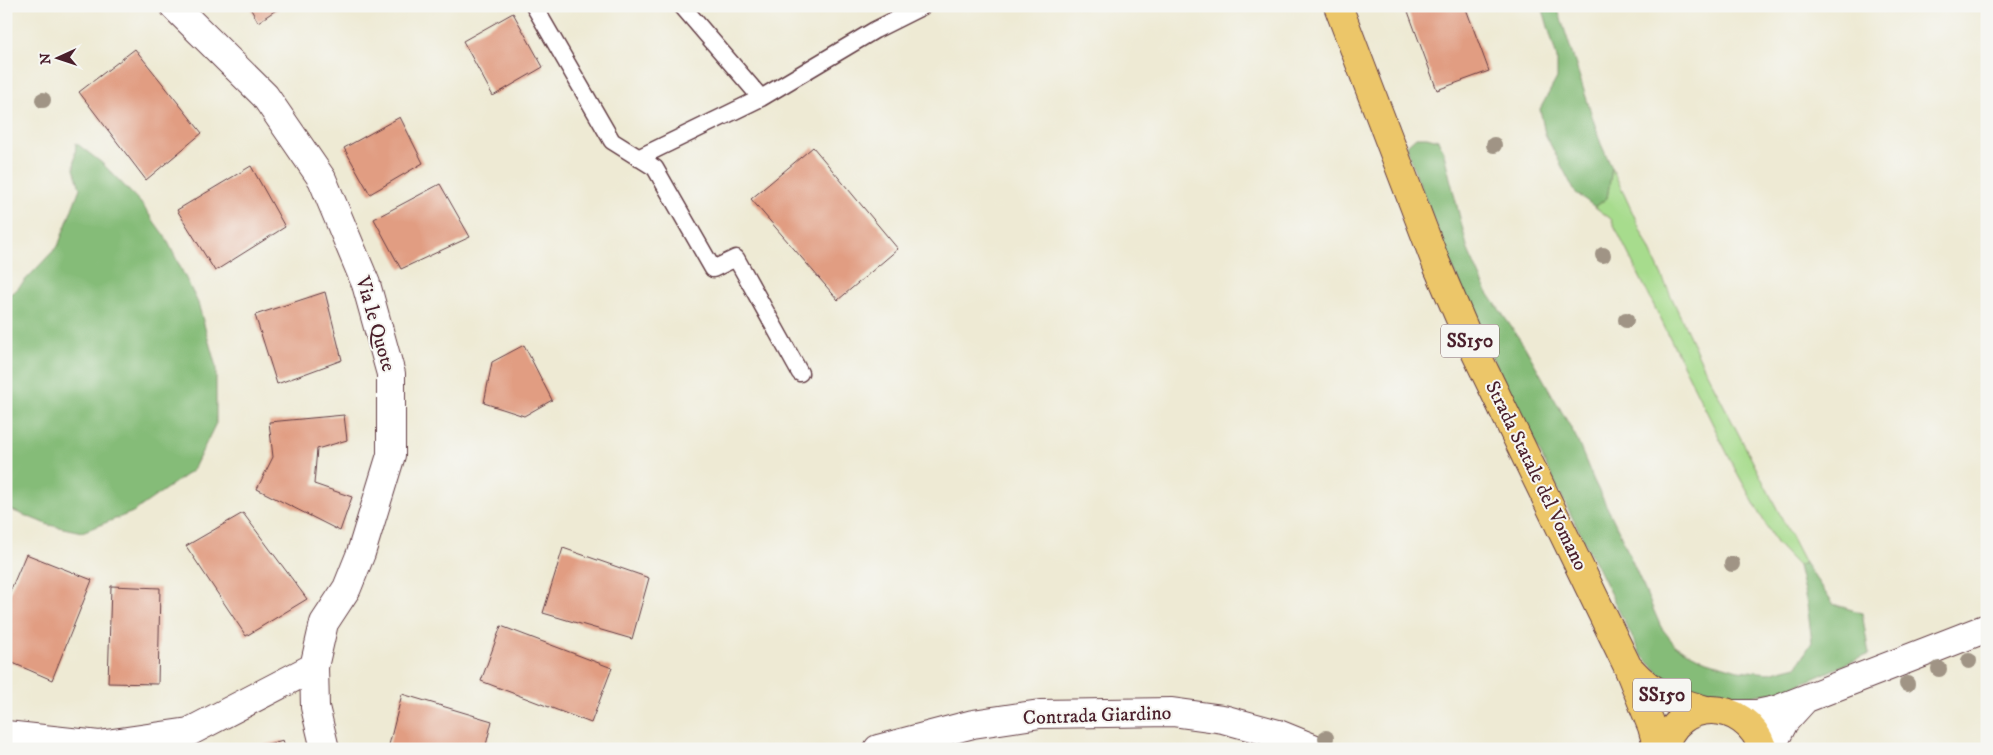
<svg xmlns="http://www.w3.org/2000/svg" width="1993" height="755" font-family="'IM FELL DW Pica',serif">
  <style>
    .green { fill: #a7dc8d; stroke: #787e5c }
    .forest { fill: #85bc78; stroke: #686e52 }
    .building { fill: #e19d82 }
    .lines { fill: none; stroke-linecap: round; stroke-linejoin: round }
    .lane-casing { stroke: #633d44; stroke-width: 19 }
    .street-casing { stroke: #633d44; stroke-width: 30 }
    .primary-casing { stroke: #633d44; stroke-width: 30 }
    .lane { stroke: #fff; stroke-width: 16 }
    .street { stroke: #fff; stroke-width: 28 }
    .primary { stroke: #ecc669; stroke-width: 28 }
    .tree { fill: #a09485 }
    .labels { text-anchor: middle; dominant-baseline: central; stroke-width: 4; stroke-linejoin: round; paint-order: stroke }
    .shield { fill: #f6f6f2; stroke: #7e6067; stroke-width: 1 }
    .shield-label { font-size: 19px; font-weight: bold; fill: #4a1f2b }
    .street-label { font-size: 20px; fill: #4a1f2b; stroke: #f6f6f2 }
  </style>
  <rect width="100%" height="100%" fill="#f6f6f2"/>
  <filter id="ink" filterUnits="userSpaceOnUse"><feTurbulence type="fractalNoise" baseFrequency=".02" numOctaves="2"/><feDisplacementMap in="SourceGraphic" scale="10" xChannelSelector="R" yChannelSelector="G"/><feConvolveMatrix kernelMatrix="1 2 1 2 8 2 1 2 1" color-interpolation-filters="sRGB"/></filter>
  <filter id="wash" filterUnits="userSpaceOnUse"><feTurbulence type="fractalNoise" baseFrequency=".0096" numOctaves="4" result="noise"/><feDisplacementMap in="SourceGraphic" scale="20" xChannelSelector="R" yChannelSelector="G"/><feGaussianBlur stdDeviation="1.12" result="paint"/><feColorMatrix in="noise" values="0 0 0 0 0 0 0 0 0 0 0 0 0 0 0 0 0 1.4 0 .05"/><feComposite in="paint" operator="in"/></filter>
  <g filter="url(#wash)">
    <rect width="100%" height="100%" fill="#eeead4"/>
    <!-- green -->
    <path class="green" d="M1612,168L1701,361L1805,563L1798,566L1776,543L1735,469L1611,219L1595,207L1607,198Z"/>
    <!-- forest -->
    <path class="forest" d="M1542,6H1557L1601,144L1612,168L1607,198L1595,207L1575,192L1545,134L1540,109L1557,78V58Z
      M1416,137H1427L1438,140L1443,150L1468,250L1486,290L1525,347L1575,435L1594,481L1618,529L1661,627L1675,645L1704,660L1738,670L1769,673L1797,666L1812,642L1807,604L1798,566L1805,563L1833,604L1862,613L1869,654L1782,692L1720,699L1674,688L1641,655L1481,335L1446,252L1409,156L1407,145Z
      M76,143L102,163L140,202L166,238L198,303L216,367V423L193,470L133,512L82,532L49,525L6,508V296L15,291L58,246L80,188L74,169Z"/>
    <g id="blocks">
      <!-- building -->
      <path class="building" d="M249,6H282L258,22Z
        M1406,6H1465L1489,71L1437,90Z
        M513,13L543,67L493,96L463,41Z
        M135,49L202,133L146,180L79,92Z
        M400,117L423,163L370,194L344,148Z
        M813,147L898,249L838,300L751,199Z
        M251,166L285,227L215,271L177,210Z
        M440,184L470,237L401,269L374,219Z
        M325,292L342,360L277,384L255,315Z
        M524,345L552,400L524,416L484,403L492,362Z
        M344,415L347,440L317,449L314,484L352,497L340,531L257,489L273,457L269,422Z
        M243,513L307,599L246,636L186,546Z
        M563,548L649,578L632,639L543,613Z
        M26,554L92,580L52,680L6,660V601Z
        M111,586L160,588L158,684L108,683Z
        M501,626L612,668L591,723L481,681Z
        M402,694L492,721L485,749H388Z
        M283,740L286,749H253V748Z"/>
    </g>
  </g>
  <g filter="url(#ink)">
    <use href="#blocks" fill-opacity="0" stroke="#633d44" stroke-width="1"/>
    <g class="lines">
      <defs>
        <path id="lane" d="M534,6L612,141L655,168L713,269L736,258L800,373
          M682,6L761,98
          M638,158L761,98L875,30L923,6"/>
        <path id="street" d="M174,6L265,96L322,179L366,284L391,374V455L361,553L347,588L324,623L314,667L315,707L325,749
          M1735,714H1757L1776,710L1987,628
          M6,735L99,745L189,732L314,667
          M878,749L973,724L1040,714L1172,712L1223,719L1278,734L1315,749
          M1770,749L1784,722L1804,700"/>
        <path id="primary" d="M1338,6L1436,263L1467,335L1627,665L1652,727L1658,749
          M1631,670C1653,695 1675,701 1706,710
          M1664,749C1676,697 1745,697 1763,749"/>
      </defs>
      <!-- lane casing -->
      <use href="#lane" class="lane-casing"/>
      <!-- street casing -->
      <use href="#street" class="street-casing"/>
      <!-- primary casing -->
      <use href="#primary" class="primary-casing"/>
      <!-- lane -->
      <use href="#lane" class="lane"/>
      <!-- street -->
      <use href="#street" class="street"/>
      <!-- primary -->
      <use href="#primary" class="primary"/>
    </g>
    <!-- trees -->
    <g class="tree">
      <circle cx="43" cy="100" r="8"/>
      <circle cx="1494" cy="145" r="8"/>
      <circle cx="1603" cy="255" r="8"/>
      <circle cx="1626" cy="320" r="8"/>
      <circle cx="1732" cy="564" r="8"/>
      <circle cx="1969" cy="661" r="8"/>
      <circle cx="1939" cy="669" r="8"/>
      <circle cx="1907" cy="684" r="8"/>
      <circle cx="1326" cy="738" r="8"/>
    </g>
  </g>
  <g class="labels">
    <!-- shield labels -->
    <g class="shield">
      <rect x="1441" y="324.5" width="58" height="33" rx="4"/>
      <rect x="1633" y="678.5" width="58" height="33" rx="4"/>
    </g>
    <g class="shield-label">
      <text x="1470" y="341">SS150</text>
      <text x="1662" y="695">SS150</text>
    </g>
    <!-- street labels -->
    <g class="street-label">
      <text transform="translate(375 324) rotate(74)">Via le Quote</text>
      <text transform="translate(1536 476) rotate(64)">Strada Statale del Vomano</text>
      <text transform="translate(1097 716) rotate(-2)">Contrada Giardino</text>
    </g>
  </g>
  <!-- margin -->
  <rect width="1993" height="755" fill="none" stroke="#f6f6f2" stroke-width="25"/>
  <!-- north arrow -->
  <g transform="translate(58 58) rotate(267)" stroke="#f6f6f2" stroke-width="4" paint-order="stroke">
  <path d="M0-4L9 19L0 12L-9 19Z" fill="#4a1f2b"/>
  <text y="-8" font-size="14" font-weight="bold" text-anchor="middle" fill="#4a1f2b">N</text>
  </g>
</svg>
